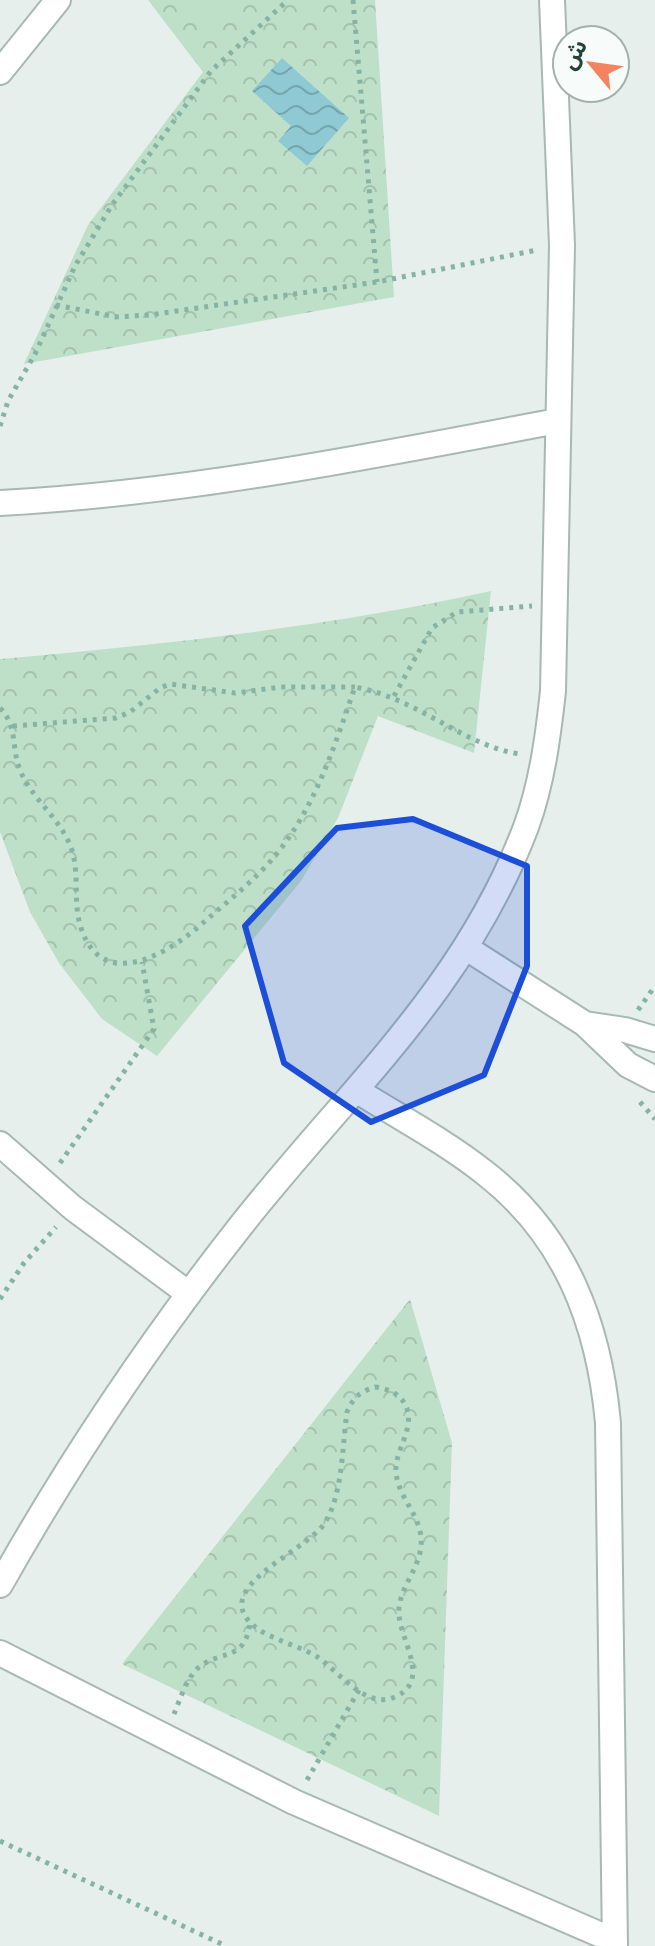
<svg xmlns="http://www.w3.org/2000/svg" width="655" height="1946" font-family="Poppins,'Noto Sans Arabic',sans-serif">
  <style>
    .park { fill: url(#park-crowns) }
    .pitch { fill: #bfe0c8 }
    .water { fill: url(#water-waves) }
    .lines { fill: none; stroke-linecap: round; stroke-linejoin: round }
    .minor-casing { stroke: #a8b8b2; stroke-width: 28 }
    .path { stroke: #86b3a5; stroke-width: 5; stroke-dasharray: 4 6; stroke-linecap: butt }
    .minor { stroke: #fff; stroke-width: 24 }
    .marked { fill: #1d4ed8; fill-opacity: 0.2; stroke: #1d4ed8; stroke-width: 6; stroke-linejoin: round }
  </style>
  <defs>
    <pattern id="park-crowns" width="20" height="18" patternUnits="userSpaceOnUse" patternTransform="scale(2)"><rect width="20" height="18" fill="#bfe0c8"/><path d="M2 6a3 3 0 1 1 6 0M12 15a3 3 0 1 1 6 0" fill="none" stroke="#a4c1ad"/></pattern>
    <pattern id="water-waves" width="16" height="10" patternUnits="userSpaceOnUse" patternTransform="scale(2)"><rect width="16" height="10" fill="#8ec9d4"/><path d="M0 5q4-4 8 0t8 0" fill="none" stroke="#74a5ad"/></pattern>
  </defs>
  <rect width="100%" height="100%" fill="#e6efeb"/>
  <!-- park -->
  <path class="park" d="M148,0H375L394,297L24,364L88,225L203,72Z
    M491,591L474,753L378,716L338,818L301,881L157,1056L102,1019L59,963L30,912L0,832V659C165,644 329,627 491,591Z
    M410,1299L452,1443L439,1816L122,1664Z"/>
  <!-- pitch -->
  <path class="pitch" d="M186,0H242L216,28Z"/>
  <!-- water -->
  <path class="water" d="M282,58L349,118L307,166L278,141L291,126L252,91Z"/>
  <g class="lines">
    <defs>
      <path id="minor" d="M0,72L58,0
        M0,503C188,493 372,456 557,421
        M468,949L585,1024L628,1065L655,1079
        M585,1024L625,1030L655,1039
        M356,1090C399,1117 446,1142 485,1173C566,1236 599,1324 608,1423L615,1946
        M0,1144L73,1208L189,1294
        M0,1585C71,1459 153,1337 243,1223C348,1090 464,990 526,827C542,783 548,737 553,691L562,245L552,0
        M0,1653L294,1802L615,1941"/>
    </defs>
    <!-- minor casing -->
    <use href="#minor" class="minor-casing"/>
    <!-- path -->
    <path class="path" d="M353,0L377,282
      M56,305L116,317L149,315L377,282L537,250
      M0,426L8,401L35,354L75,266L112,205L211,71L288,0
      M394,696L432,628L457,612L532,606
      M0,708C18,726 11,748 20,770C31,798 58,816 70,845C81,872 72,901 81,928C103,995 172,951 204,922C228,901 255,880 275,856C316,806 334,747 355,687C420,699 463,746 520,754
      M13,726L116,718L130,712L160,688L170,684L235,693L281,687H355
      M638,1010L655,986
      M640,1102L655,1119
      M60,1163L154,1029L142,962
      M0,1299L24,1263L56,1227
      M375,1387C389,1389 402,1394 407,1409C414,1431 394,1451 396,1473C399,1500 424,1518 421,1546C419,1569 401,1586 399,1608C396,1636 433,1678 397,1696C367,1712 339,1671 316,1656C298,1646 278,1641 261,1631C199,1591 305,1553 324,1524C343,1495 342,1447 347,1412C353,1398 359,1392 375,1387Z
      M174,1714C180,1700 186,1679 198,1668C220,1649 246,1663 250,1621
      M307,1780L359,1690
      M0,1841L226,1946"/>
    <!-- minor -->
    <use href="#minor" class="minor"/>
  </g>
  <!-- marked area -->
  <path class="marked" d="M413,819L527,866V966L484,1075L371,1122L284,1063L245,926L337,828Z"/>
  <!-- north arrow -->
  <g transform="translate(591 64) rotate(299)"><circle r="38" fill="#f7fbf9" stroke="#a3b1ad" stroke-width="2"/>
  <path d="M0-6L14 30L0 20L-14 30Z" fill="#f4845f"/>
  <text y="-12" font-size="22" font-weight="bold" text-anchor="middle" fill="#24423a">ش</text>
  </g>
</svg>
